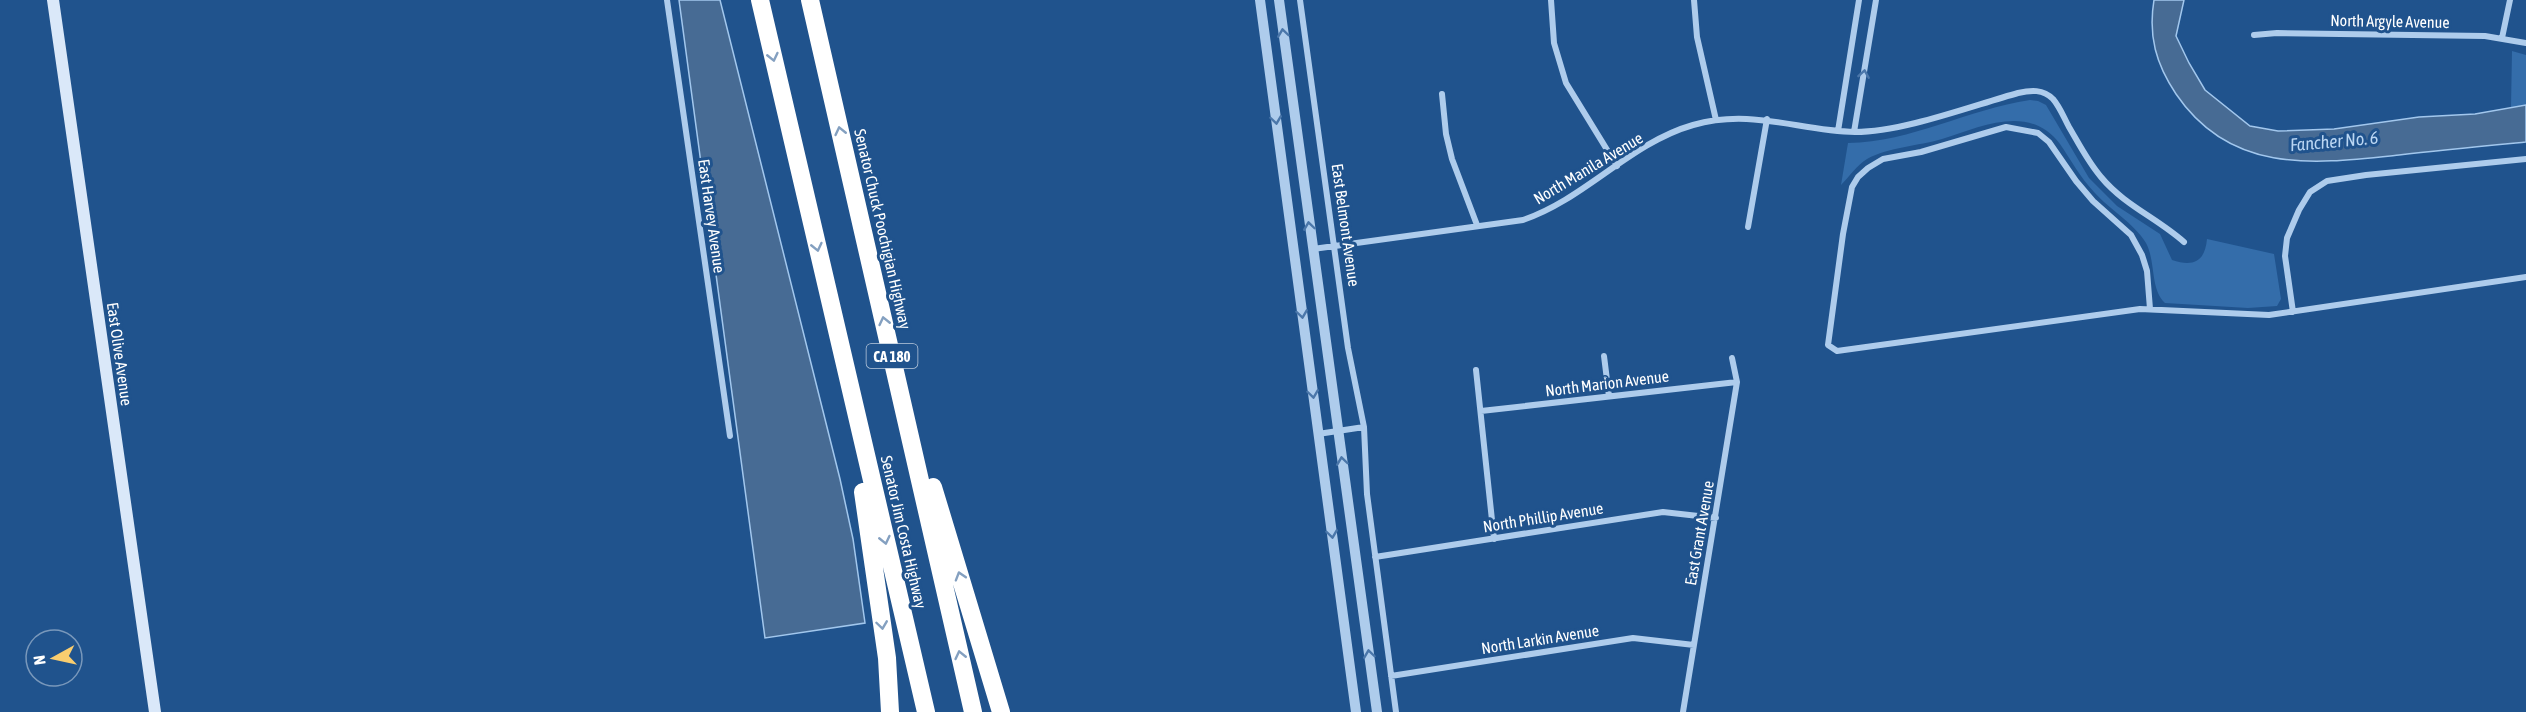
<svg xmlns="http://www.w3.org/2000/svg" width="2526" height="712" font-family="'Asap Condensed',sans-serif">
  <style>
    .green { fill: #346daa }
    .water { fill: #476b94; stroke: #a2c7ed; stroke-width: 1.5 }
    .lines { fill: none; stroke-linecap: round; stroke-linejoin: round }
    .minor { stroke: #aeccec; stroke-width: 6 }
    .tertiary { stroke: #aeccec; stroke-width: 10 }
    .secondary { stroke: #dae8f9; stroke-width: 12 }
    .motorway { stroke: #fff; stroke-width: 18 }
    .oneway { stroke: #4b77aa }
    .oneway2 { stroke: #84a0c0 }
    .labels { text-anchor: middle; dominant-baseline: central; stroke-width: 6; stroke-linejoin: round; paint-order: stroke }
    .shield { fill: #20538d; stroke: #bccbdd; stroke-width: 1.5 }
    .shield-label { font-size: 15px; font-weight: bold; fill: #fff }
    .street-label { font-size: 16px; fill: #fff; stroke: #20538d }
    .water-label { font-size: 18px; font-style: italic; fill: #bad6f3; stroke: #20538d }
  </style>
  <rect width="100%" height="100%" fill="#20538d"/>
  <!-- green -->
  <path class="green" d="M2512,51L2526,55V105L2511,108Z
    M2030,100L2038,101L2046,105L2089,178L2117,206L2160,234L2172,260C2193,267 2205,262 2207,239L2274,254L2281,299L2277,306L2248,308L2165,303C2150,289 2156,262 2146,243C2134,223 2110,210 2094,192C2080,177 2071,160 2060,144C2029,103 1981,127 1942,139C1918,146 1889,147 1867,159C1857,165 1849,177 1841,185L1848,143C1912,142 1968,109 2030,100Z"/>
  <!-- water -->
  <path class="water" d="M679,0H720L840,479L853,539L865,623L765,638Z
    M2154,0H2184L2176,36L2189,63L2205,90L2250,126L2278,131L2334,129L2419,117L2475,114L2526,105V142C2484,146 2441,150 2399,155C2314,164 2231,175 2176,94C2156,64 2148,36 2154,0Z"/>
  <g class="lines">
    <!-- minor -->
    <path class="minor" d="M667,0L730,436
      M1300,0L1348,348L1364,427L1318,434
      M1551,0L1554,43L1566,83L1617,166
      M1694,0L1697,37L1716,120
      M2254,35L2277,33L2485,36L2526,43
      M2502,38L2510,0
      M1442,94L1446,134L1452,159L1477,225
      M1838,131L1859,0
      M1854,132L1876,0
      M1748,227L1767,119
      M1313,249L1523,220C1585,199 1630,143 1693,125C1752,108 1799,131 1855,132C1903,132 1971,106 2018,93C2031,90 2043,89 2053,99C2060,107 2064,118 2069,127C2079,144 2088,162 2101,177C2124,205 2157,218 2184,242
      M2150,309L2147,271L2142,255L2131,235L2093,201L2076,181L2049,142L2038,133L2006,127L1921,152L1883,159L1868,168L1858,177L1852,187L1843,234L1828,345L1837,351L2140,309L2269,315L2526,277
      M2293,312L2285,256L2287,238L2299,210L2310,192L2327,181L2366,175L2526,159
      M1604,356L1609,396
      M1476,370L1494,539
      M1481,411L1737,382
      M1364,427L1367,494L1396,712
      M1375,557L1663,512L1716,518
      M1391,676L1633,638L1694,645
      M1683,712L1737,382L1732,358"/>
    <!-- tertiary -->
    <path class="tertiary" d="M1260,0L1356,712
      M1279,0L1377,712"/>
    <!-- secondary -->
    <path class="secondary" d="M53,0L155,712"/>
    <!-- motorway -->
    <path class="motorway" d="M760,0L926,712
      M810,0L973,712
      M933,487L1001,712
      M863,492L887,658L890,712"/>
  </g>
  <!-- one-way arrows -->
  <defs><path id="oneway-chevron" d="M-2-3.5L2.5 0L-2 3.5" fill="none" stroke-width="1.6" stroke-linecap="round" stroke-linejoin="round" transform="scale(1.5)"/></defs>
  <g class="oneway">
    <use href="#oneway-chevron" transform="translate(1283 33) rotate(-98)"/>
    <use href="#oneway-chevron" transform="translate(1864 74) rotate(-81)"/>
    <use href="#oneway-chevron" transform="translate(1276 120) rotate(82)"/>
    <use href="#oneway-chevron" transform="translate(1309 226) rotate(-98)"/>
    <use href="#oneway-chevron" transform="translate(1302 314) rotate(82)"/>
    <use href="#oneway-chevron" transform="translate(1313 394) rotate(82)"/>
    <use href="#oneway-chevron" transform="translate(1342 461) rotate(-98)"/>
    <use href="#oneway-chevron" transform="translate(1332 534) rotate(82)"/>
    <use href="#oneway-chevron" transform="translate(1369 654) rotate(-98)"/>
  </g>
  <g class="oneway2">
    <use href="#oneway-chevron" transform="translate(773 57) rotate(77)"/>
    <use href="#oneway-chevron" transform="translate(840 131) rotate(-103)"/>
    <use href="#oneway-chevron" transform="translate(817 247) rotate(77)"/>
    <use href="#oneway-chevron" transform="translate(884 321) rotate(-103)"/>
    <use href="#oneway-chevron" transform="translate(885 540) rotate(77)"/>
    <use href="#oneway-chevron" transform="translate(960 576) rotate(-107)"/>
    <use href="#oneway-chevron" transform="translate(882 625) rotate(82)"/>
    <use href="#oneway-chevron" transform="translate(960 655) rotate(-103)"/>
  </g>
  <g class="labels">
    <!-- shield labels -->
    <rect class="shield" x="866.5" y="344" width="51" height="24" rx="4.5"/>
    <g class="shield-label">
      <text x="892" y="356">CA 180</text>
    </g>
    <!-- street labels -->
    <g class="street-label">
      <text transform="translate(2390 21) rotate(1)">North Argyle Avenue</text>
      <text transform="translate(1588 168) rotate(-31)">North Manila Avenue</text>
      <text transform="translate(712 216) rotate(82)">East Harvey Avenue</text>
      <text transform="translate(1346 225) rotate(82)">East Belmont Avenue</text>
      <text transform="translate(883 229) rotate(77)">Senator Chuck Poochigian Highway</text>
      <text transform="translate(120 354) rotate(82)">East Olive Avenue</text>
      <text transform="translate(1607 383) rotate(-7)">North Marion Avenue</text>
      <text transform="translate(1543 517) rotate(-9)">North Phillip Avenue</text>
      <text transform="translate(904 532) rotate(77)">Senator Jim Costa Highway</text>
      <text transform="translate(1699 533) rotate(-80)">East Grant Avenue</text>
      <text transform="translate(1540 639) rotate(-9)">North Larkin Avenue</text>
    </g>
    <!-- water labels -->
    <g class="water-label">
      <text transform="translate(2334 141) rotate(-5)">Fancher No. 6</text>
    </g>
  </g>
  <!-- north arrow -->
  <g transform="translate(54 658) rotate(262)"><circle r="28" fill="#20538d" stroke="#7998bb" stroke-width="1.5"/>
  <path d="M0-4.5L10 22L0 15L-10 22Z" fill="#f9cd6f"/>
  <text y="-9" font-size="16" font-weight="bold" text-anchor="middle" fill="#ffffff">N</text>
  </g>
</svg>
